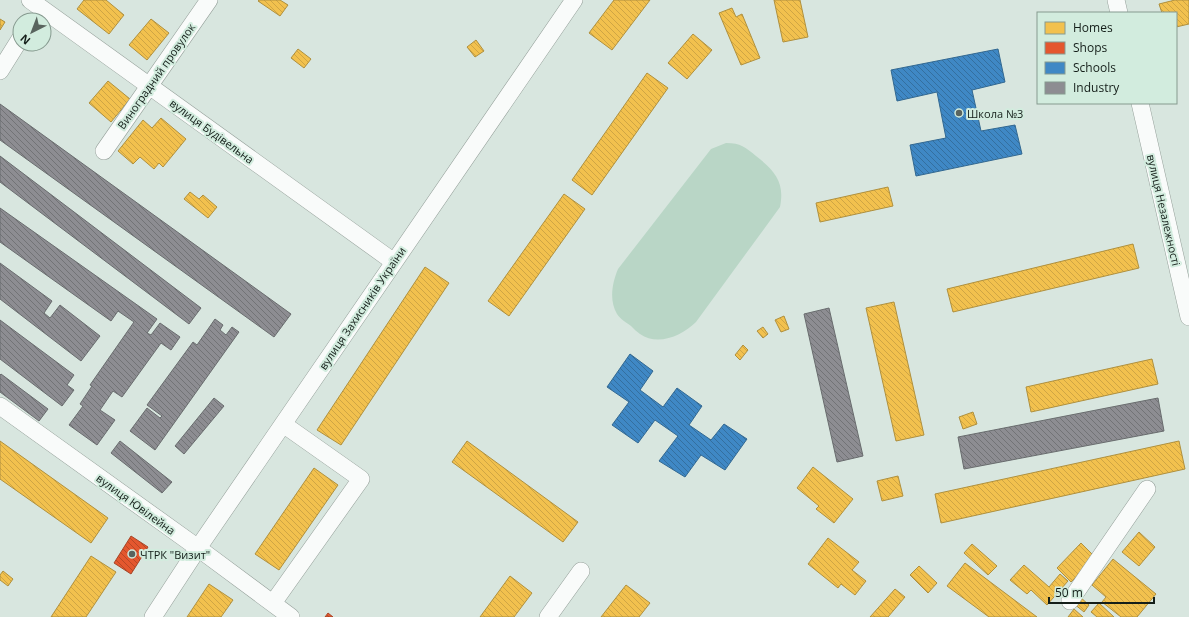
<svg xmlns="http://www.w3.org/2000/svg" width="1189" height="617" font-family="'Open Sans',sans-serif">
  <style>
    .grass { fill: #b9d6c6 }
    .homes { fill: url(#homes-back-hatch); stroke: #af903e }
    .shops { fill: url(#shops-back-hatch); stroke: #a64628 }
    .schools { fill: url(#schools-back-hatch); stroke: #326891 }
    .industry { fill: url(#industry-back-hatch); stroke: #696c6e }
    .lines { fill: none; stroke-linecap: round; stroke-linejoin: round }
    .minor-casing { stroke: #949f99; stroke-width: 18 }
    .minor { stroke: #f9fbfa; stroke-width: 17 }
    .poi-dot { fill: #59645e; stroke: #d2ecde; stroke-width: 1.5 }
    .labels { text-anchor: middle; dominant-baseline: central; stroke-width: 4; stroke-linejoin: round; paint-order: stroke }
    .street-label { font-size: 11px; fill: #141e19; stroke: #d2ecde }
    .poi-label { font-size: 11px; fill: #141e19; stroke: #d2ecde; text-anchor: start }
  </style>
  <defs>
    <pattern id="homes-back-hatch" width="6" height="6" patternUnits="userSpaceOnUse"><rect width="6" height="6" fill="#f2c14e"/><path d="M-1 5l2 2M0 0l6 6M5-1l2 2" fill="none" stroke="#cfa544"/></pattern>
    <pattern id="shops-back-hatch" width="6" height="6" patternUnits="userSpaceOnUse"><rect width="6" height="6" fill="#e4572e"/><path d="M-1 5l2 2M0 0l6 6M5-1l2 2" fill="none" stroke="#b84726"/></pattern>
    <pattern id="schools-back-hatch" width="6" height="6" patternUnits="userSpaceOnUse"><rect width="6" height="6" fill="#3f88c5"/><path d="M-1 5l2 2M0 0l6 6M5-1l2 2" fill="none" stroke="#346f9f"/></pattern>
    <pattern id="industry-back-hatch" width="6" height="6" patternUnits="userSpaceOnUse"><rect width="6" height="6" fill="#8d8d92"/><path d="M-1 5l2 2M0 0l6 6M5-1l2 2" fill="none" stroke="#727376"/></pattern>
  </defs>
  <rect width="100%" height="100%" fill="#d8e6df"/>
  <!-- grass -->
  <path class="grass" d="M726,143C741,143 745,147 756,156C775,171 785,182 780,207L696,322C683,335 658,347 640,334C637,332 634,329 631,326C627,323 620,319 617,314C609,301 612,283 618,269L711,149Z"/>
  <!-- homes -->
  <path class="homes" d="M84,0H106L124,15L109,34L77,9Z
    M259,0H280L288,5L280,16L258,1Z
    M614,0H650L612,50L589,33Z
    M774,0H800L808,37L783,42Z
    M1175,0H1189V24L1176,27V13H1162L1159,4Z
    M732,8L736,17L742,14L760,58L741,65L719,13Z
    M0,19L5,22L0,30Z
    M151,19L169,33L147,60L129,45Z
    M693,34L712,50L687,79L668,63Z
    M476,40L484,51L475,57L467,47Z
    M298,49L311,59L304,68L291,58Z
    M647,73L668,88L592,195L572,180Z
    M108,81L130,99L111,122L89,103Z
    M161,118L186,139L163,167L159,163L154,169L140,157L133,164L118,151L143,120L152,128Z
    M888,187L893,206L820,222L816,203Z
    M190,192L199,199L203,195L217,207L208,218L184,199Z
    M564,194L585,209L509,316L488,301Z
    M1133,244L1139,268L953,312L947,289Z
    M425,267L449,283L341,445L317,430Z
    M894,302L924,435L896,441L866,308Z
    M784,316L789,329L781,332L775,320Z
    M763,327L768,334L763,338L757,331Z
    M743,345L748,350L740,360L735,355Z
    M1152,359L1158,384L1031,412L1026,387Z
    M973,412L977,424L963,429L959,417Z
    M0,441L108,518L91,543L0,479Z
    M467,441L578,522L563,542L452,462Z
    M1179,441L1185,469L941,523L935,494Z
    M813,467L853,499L834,523L816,509L819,506L797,488Z
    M314,468L338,485L279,570L255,554Z
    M898,476L903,496L882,501L877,481Z
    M1139,532L1155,547L1139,566L1122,552Z
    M828,538L859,562L852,570L866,581L855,595L841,584L838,588L808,564Z
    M1081,543L1095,557L1071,582L1057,568Z
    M972,544L997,566L988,575L964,553Z
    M91,556L116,572L86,617H51Z
    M1113,559L1156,594L1137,617H1121L1102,602L1106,597L1092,585Z
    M965,563L1037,617H989L947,586Z
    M1024,565L1049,587L1060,574L1068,581L1047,605L1031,590L1027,594L1010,580Z
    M919,566L937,583L928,593L910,575Z
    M3,571L13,579L8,586L0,580V575Z
    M510,576L532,593L514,617H480Z
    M209,584L233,600L221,617H187Z
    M626,585L650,603L639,617H601Z
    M895,589L905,597L888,617H870Z
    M1079,596L1089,605L1084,612L1073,603Z
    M1099,603L1114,617H1097L1091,612Z
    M1074,609L1083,617H1068Z"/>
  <!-- shops -->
  <path class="shops" d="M131,536L148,547L131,574L114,563Z
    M328,613L333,617H325Z"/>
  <!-- schools -->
  <path class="schools" d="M998,49L1005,82L972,90L981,131L1015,125L1022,154L916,176L910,145L946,138L937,92L897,101L891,70Z
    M630,354L653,371L640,390L663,407L677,388L702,406L689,425L711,440L724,424L747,439L725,470L701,455L685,477L659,461L678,436L655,420L638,443L612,425L629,402L607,387Z"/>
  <!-- industry -->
  <path class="industry" d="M0,104L291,314L274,337L0,140Z
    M0,156L201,308L189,324L0,182Z
    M0,208L157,319L147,333L151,335L160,323L180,337L171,350L161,343L122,397L113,391L100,410L115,420L97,445L69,425L83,406L80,404L92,386L90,385L134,322L118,311L111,321L0,242Z
    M0,263L52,301L44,313L50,318L60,305L100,336L81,361L0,299Z
    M829,308L863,456L837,462L804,314Z
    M215,319L223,325L220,330L226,335L232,327L239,332L155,450L130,431L147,408L160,418L162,416L147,405L193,342L197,345Z
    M0,320L74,375L67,385L74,390L62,406L0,359Z
    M1,374L48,409L39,421L0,392V375Z
    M214,398L224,406L184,454L175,446Z
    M1158,398L1164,431L964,469L958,437Z
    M120,441L172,482L162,493L111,453Z"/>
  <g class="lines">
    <defs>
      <path id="minor" d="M30,0L394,262
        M1116,0L1119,13
        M0,71L20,39
        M1140,103L1189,317
        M104,151L209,0
        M0,406L198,548L291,617
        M1070,601L1147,489
        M273,603L361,479L283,424
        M153,617L198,548L574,0
        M548,617L581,571"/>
    </defs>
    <!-- minor casing -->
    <use href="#minor" class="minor-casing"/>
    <!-- minor -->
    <use href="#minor" class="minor"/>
  </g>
  <!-- markers -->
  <g class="poi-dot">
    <circle cx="959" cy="113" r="4"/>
    <circle cx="132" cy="554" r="4"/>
  </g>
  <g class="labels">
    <!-- street labels -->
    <g class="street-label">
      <text transform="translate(156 76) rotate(-55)">Виноградний провулок</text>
      <text transform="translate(212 131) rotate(36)">вулиця Будівельна</text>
      <text transform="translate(1164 210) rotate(77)">вулиця Незалежності</text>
      <text transform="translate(362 308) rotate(-56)">вулиця Захисників України</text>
      <text transform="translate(136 504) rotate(36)">вулиця Ювілейна</text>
    </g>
    <!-- poi labels -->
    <g class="poi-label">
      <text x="967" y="113">Школа №3</text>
      <text x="140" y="554">ЧТРК "Визит"</text>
    </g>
  </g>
  <!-- legend -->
  <rect x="1037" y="12" width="140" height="92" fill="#d2ecde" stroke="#869a8f"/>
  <rect x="1045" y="22" width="20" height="12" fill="#f2c14e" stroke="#869a8f"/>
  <text x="1073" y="32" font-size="12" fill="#141e19">Homes</text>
  <rect x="1045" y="42" width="20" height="12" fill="#e4572e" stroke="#869a8f"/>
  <text x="1073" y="52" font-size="12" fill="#141e19">Shops</text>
  <rect x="1045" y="62" width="20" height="12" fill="#3f88c5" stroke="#869a8f"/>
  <text x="1073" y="72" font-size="12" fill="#141e19">Schools</text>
  <rect x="1045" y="82" width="20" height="12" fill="#8d8d92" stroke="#869a8f"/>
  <text x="1073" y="92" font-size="12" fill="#141e19">Industry</text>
  <!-- north arrow -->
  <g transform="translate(32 32) rotate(222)"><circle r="19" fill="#d2ecde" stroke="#869a8f"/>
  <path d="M0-3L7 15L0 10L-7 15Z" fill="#59645e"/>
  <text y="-6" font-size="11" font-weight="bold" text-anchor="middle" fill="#141e19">N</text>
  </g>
  <!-- scale -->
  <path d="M1049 597v6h105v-6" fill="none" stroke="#141e19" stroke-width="2"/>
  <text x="1055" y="597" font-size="12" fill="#141e19" stroke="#d2ecde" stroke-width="3" paint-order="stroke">50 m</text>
</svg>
